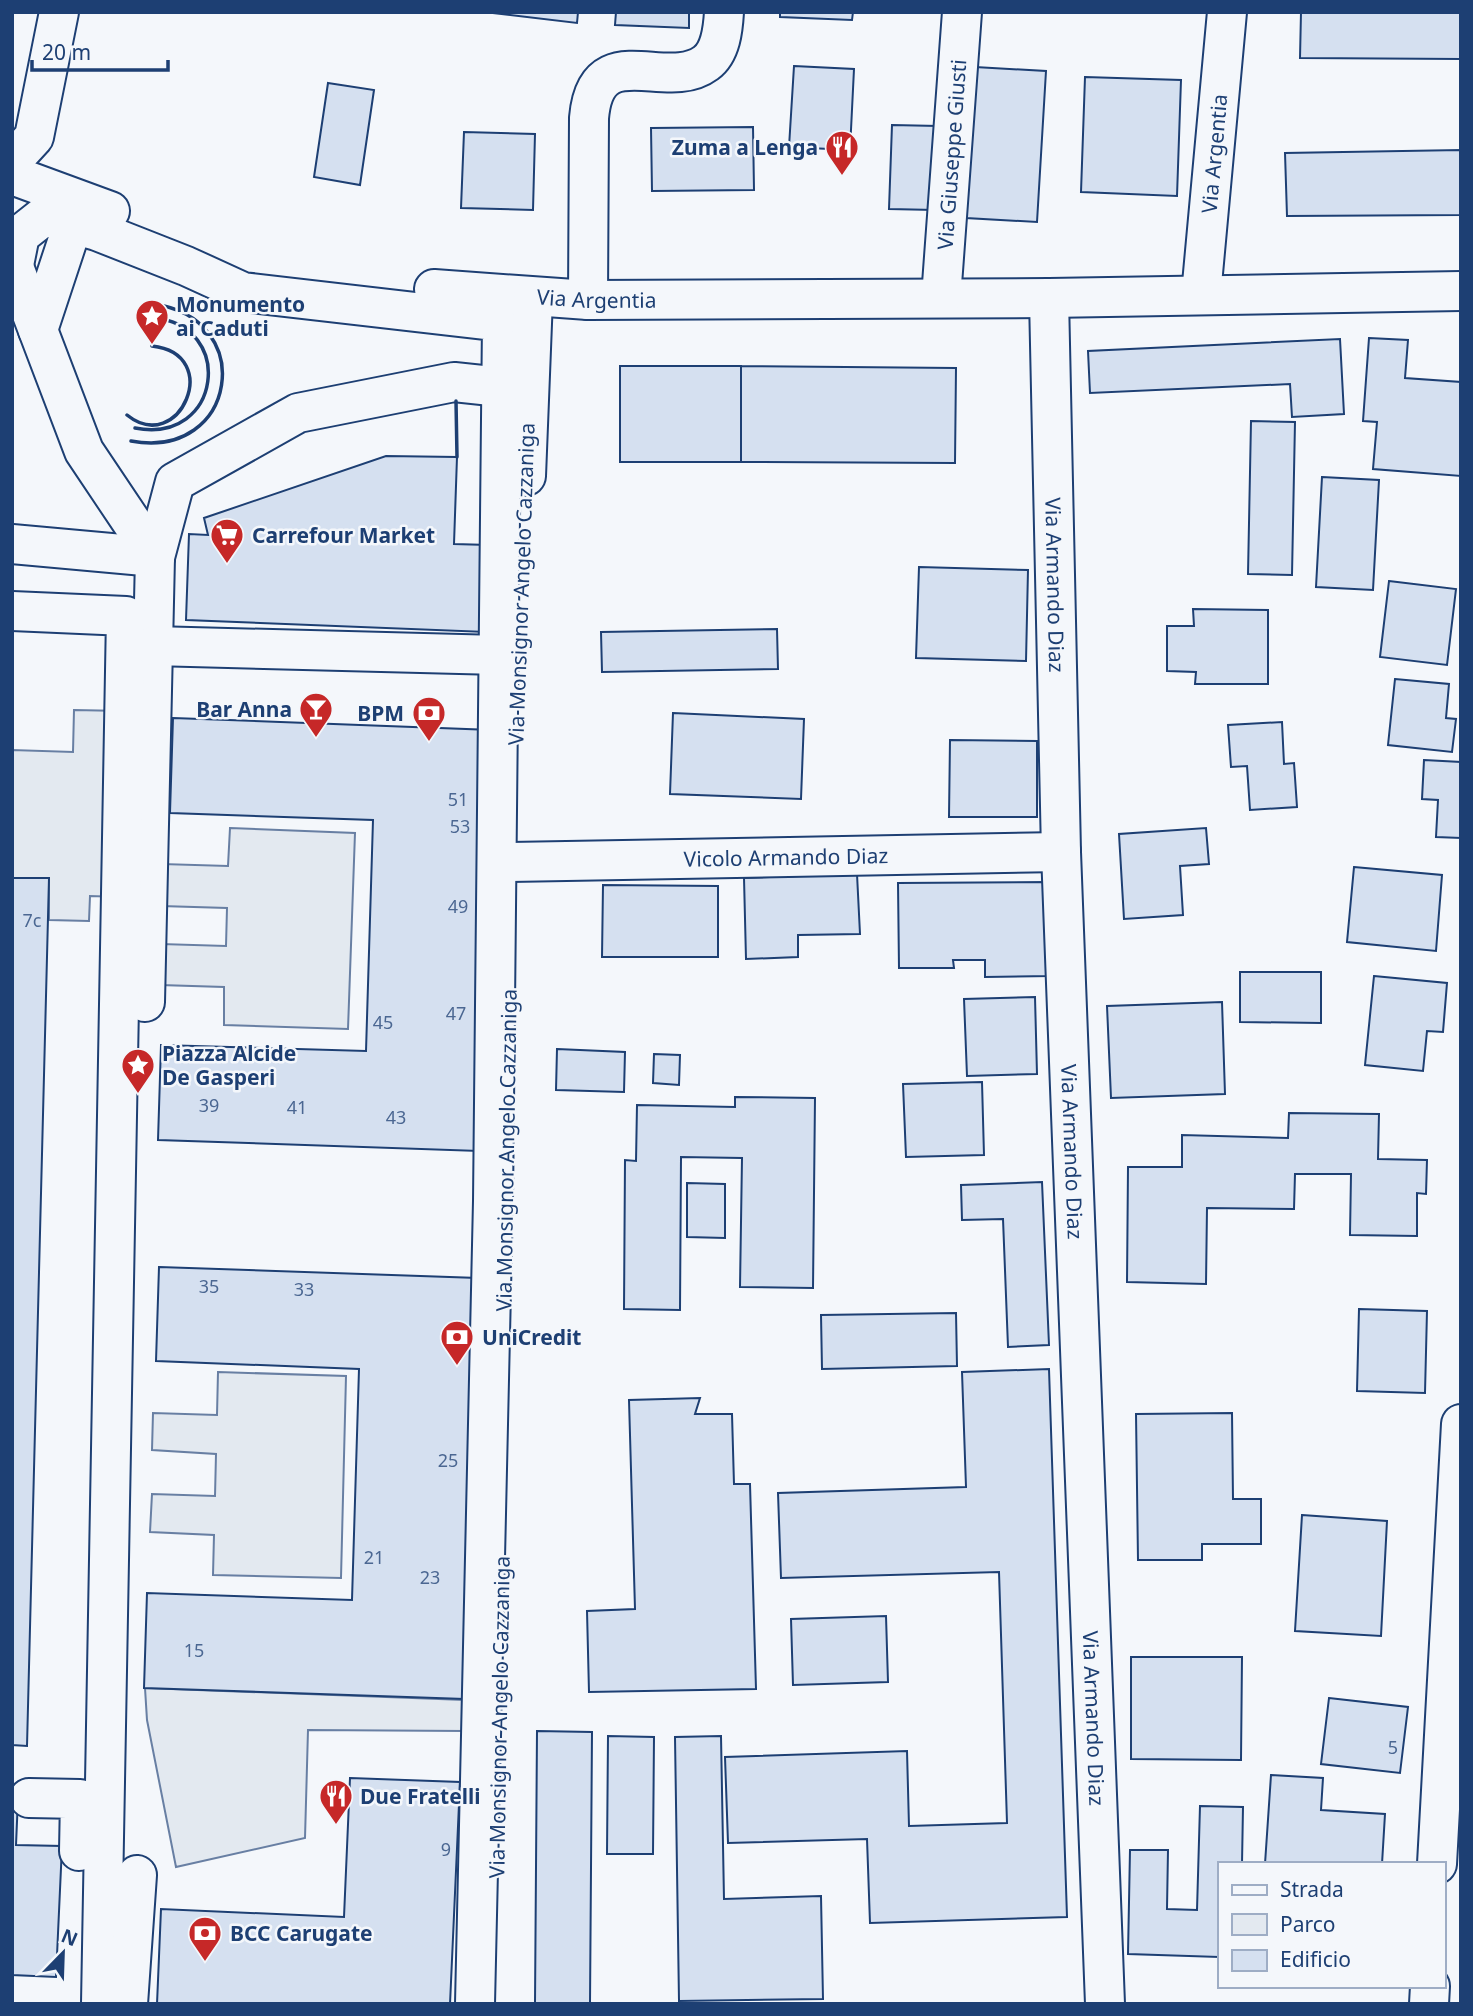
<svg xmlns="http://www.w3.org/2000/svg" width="1473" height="2016" font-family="'Noto Sans',sans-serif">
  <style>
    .green { fill: #e3e9f0; stroke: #687fa3; stroke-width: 2 }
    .building { fill: #d5e0f0; stroke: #1d3f73; stroke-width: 2 }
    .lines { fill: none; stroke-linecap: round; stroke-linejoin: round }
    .minor-casing { stroke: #1d3f73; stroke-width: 42 }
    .minor { stroke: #f4f7fb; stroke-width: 38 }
    .wall { stroke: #1d3f73; stroke-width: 3.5 }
    .labels { text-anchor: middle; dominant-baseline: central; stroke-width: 5; stroke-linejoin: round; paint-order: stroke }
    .number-label { font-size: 18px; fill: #4b6792 }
    .poi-label { font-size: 21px; font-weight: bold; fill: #1d3f73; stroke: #f4f7fb; text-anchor: start }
    .street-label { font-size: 21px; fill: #1d3f73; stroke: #f4f7fb }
  </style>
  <rect width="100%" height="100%" fill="#f4f7fb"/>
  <!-- green -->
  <path class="green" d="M74,710L123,711L120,897L90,896L89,921L49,920V878H12V750L73,752Z
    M230,828L355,833L348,1029L224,1025V987L160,985L161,944L226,946L227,908L161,906L162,864L228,866Z
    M218,1372L346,1376L341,1578L213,1575L214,1535L150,1532L152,1494L215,1496L216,1454L152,1450L153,1413L217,1415Z
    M145,1688L465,1700V1731L308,1730L305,1838L176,1867L147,1720Z"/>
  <!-- building -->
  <path class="building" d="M484,12H578L577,23Z
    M616,12H689V28L615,25Z
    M780,12H853L852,20L780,17Z
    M1301,12H1461V59L1300,58Z
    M794,66L854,69L850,150L789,147Z
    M975,67L1046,71L1037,222L966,218Z
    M1085,77L1181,80L1177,196L1081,192Z
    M328,83L374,90L360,185L314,177Z
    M892,125L938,126L935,210L889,209Z
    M753,127L754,190L652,191L651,128Z
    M464,132L535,134L533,210L461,208Z
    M1461,150V215L1287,216L1285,153Z
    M1369,338L1408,340L1405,378L1461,382V476L1373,469L1377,422L1363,421Z
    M1340,339L1344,414L1292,417L1290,384L1090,393L1088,351Z
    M620,366H741V462H620Z
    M741,366L956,368L955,463L741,462Z
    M1251,421L1295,422L1292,575L1248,574Z
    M386,456L457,457L454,544L489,545L486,632L186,620L189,534L208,535L204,518Z
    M1322,477L1379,480L1373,590L1316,587Z
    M919,567L1028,570L1026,661L916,658Z
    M1389,581L1456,589L1447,665L1380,657Z
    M1193,609L1268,610V684H1195L1196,672L1167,671V626H1194Z
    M777,629L778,669L602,672L601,632Z
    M1395,679L1449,684L1446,718L1456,719L1452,752L1388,745Z
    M673,713L804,719L801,799L670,794Z
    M173,718L492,730L479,1151L158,1140L161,1045L366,1051L373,820L170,813Z
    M1282,722L1284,764L1294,763L1297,807L1250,810L1247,766L1231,767L1228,725Z
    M950,740L1037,741V817H949Z
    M1424,760L1461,762V838L1436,837L1438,800L1422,799Z
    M1206,828L1209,864L1180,866L1183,915L1124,919L1119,834Z
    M1354,867L1442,875L1436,951L1347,942Z
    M857,874L860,934L798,935V957L746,959L744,878Z
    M12,878H49L27,1746L12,1745Z
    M1049,882L1051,976L985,977V960H953L954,968H899L898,883Z
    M603,885L718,886V957H602Z
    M1240,972H1321V1023L1240,1022Z
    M1374,976L1447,983L1443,1032L1427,1031L1423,1071L1365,1065Z
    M1035,997L1037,1074L967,1076L964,999Z
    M1222,1002L1225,1094L1111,1098L1107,1006Z
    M557,1049L625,1052L624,1092L556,1090Z
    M654,1054L680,1055L679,1085L653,1083Z
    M982,1082L984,1155L906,1157L903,1084Z
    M735,1097L815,1098L813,1288L740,1287L742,1158L681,1157L680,1310L624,1309L625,1160L636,1161L637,1105L735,1107Z
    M1289,1113L1379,1114L1378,1159L1427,1160L1426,1194L1417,1193V1236L1350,1235L1351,1174H1295L1294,1209L1207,1208L1206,1284L1127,1282L1128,1167H1182V1135L1288,1138Z
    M1042,1182L1049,1345L1008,1347L1003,1219L962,1220L961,1185Z
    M687,1183L725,1184V1238L687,1237Z
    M159,1267L478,1278L465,1699L144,1688L147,1593L352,1600L359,1369L156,1361Z
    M1359,1309L1427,1311L1425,1393L1357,1391Z
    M956,1313L957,1366L822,1369L821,1315Z
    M1049,1369L1067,1917L870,1923L867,1839L728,1843L725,1757L907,1751L909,1826L1007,1823L999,1572L781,1578L778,1493L966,1487L962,1372Z
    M700,1398L695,1414H732L734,1484H750L756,1689L589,1692L587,1611L635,1609L629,1400Z
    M1232,1413L1233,1499H1261V1544H1202V1560H1138L1136,1414Z
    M1302,1515L1387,1521L1381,1636L1295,1631Z
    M886,1616L888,1682L793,1685L791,1619Z
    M1131,1657H1242L1241,1760L1131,1759Z
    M1329,1698L1408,1707L1400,1773L1321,1764Z
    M537,1731L592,1732L590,2004H535Z
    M608,1736L654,1737L653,1854H607Z
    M721,1736L724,1899L821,1896L823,1999L679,2001L675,1737Z
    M1271,1775L1323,1778L1321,1810L1385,1814L1382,1864H1265Z
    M350,1778L460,1782L450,2004H157L161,1909L344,1917Z
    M12,1798H18L16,1845L62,1846L56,1977L12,1975Z
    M1200,1806L1243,1807L1242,1864H1219V1957L1128,1954L1130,1850H1168L1167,1909L1197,1910Z"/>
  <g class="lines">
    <defs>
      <g id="minor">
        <path d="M12,161L34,137L59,12"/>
        <path d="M12,175L110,211"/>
        <path d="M14,267L84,451L155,557"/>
        <path d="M12,275L20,235L44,216L97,231L186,266L243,292L502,322L493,1201L475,2004"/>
        <path id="s1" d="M434,289L588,300L1049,298L1461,291"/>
        <path id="s2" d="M1201,295L1227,12"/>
        <path id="s3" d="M941,298L962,12"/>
        <path id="s4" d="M1049,298L1061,852L1105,2004"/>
        <path d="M588,300L589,118C596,35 666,93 706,63C721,52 723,29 724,12"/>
        <path d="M38,330L73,224"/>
        <path d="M526,476L533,298"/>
        <path d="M12,544L155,557L145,1002"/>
        <path d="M155,557L175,482L298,413L454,382L501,387"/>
        <path d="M12,611L126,616L101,2004"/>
        <path d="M153,646L499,655"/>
        <path id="s5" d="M510,862L1061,852"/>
        <path d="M29,1798L80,1799L79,1851"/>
        <path d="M1437,1864L1461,1424"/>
        <path d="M128,2004L137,1875"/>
        <path d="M1429,2004L1430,1986"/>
      </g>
    </defs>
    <!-- minor casing -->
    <use href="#minor" class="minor-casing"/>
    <!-- minor -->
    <use href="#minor" class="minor"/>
    <!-- wall -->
    <path class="wall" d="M456,401L457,457
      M127,415C179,457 225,354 152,346
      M135,428C222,445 236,324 153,318
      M131,441C237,461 259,318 153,304"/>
  </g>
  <!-- icons -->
  <defs>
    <symbol id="restaurant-pin" viewBox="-11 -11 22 30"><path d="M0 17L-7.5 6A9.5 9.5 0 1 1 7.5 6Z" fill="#c62828" stroke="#f4f7fb"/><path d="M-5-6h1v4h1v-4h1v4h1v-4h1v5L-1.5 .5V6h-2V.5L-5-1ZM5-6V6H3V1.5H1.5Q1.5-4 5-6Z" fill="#fff"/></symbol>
    <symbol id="sight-pin" viewBox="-11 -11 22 30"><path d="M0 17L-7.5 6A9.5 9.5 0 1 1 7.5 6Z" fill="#c62828" stroke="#f4f7fb"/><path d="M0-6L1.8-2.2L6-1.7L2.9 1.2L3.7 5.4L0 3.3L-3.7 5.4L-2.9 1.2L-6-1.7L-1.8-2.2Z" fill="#fff"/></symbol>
    <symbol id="supermarket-pin" viewBox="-11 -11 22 30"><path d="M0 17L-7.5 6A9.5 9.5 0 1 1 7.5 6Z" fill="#c62828" stroke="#f4f7fb"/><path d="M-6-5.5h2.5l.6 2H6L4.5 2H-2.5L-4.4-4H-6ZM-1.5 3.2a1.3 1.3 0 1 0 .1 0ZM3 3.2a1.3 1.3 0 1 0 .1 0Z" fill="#fff"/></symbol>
    <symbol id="bar-pin" viewBox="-11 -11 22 30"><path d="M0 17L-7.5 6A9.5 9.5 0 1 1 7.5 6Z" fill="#c62828" stroke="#f4f7fb"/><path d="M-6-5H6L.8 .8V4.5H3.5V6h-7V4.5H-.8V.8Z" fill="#fff"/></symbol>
    <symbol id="bank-pin" viewBox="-11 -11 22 30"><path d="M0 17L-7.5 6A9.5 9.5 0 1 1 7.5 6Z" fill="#c62828" stroke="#f4f7fb"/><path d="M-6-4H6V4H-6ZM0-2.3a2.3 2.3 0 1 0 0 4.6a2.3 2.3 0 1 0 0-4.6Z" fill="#fff"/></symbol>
  </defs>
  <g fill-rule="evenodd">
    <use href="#restaurant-pin" x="823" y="128" width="38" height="52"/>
    <use href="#sight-pin" x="133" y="297" width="38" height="52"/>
    <use href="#supermarket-pin" x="208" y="516" width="38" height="52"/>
    <use href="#bar-pin" x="297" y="690" width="38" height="52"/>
    <use href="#bank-pin" x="410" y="694" width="38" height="52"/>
    <use href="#sight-pin" x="119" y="1046" width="38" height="52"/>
    <use href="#bank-pin" x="438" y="1318" width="38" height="52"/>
    <use href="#restaurant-pin" x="317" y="1777" width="38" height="52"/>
    <use href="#bank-pin" x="186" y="1914" width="38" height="52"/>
  </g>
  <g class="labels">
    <!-- number labels -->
    <g class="number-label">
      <text x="458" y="799">51</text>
      <text x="460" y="826">53</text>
      <text x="458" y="906">49</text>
      <text x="32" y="920">7c</text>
      <text x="456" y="1013">47</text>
      <text x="383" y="1022">45</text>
      <text x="209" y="1105">39</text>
      <text x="297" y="1107">41</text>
      <text x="396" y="1117">43</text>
      <text x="209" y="1286">35</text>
      <text x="304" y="1289">33</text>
      <text x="448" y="1460">25</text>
      <text x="374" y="1557">21</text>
      <text x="430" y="1577">23</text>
      <text x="194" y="1650">15</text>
      <text x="1393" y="1747">5</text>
      <text x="446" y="1849">9</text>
    </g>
    <!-- poi labels -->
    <g class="poi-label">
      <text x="818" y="147" text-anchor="end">Zuma a Lenga</text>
      <text x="176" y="304">Monumento<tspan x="176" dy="24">ai Caduti</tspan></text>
      <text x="252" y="535">Carrefour Market</text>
      <text x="292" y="709" text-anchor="end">Bar Anna</text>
      <text x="404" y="713" text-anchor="end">BPM</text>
      <text x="162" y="1053">Piazza Alcide<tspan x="162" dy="24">De Gasperi</tspan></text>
      <text x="482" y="1337">UniCredit</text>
      <text x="360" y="1796">Due Fratelli</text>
      <text x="230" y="1933">BCC Carugate</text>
    </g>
    <!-- street labels -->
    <g class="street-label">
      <text stroke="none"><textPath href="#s2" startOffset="142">Via Argentia</textPath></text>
      <text stroke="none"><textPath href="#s3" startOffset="144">Via Giuseppe Giusti</textPath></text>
      <text stroke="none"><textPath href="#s1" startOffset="163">Via Argentia</textPath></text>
      <text transform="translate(521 584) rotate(-88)">Via Monsignor Angelo Cazzaniga</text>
      <text stroke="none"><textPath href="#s4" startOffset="287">Via Armando Diaz</textPath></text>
      <text stroke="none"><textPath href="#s5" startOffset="276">Vicolo Armando Diaz</textPath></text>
      <text transform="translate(506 1150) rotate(-89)">Via Monsignor Angelo Cazzaniga</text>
      <text stroke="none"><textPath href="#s4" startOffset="854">Via Armando Diaz</textPath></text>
      <text transform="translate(499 1717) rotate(-89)">Via Monsignor Angelo Cazzaniga</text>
      <text stroke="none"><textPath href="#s4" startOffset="1421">Via Armando Diaz</textPath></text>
    </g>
  </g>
  <!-- border -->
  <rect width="1473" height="2016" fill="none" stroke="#1d3f73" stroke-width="28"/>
  <!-- legend -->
  <rect x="1218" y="1862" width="228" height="126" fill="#f4f7fb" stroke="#9eadc5" stroke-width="2"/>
  <rect x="1232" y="1885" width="35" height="10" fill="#f4f7fb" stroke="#9eadc5" stroke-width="2"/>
  <text x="1280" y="1897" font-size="21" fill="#1d3f73">Strada</text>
  <rect x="1232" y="1914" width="35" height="21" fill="#e3e9f0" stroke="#9eadc5" stroke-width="2"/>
  <text x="1280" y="1932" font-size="21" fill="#1d3f73">Parco</text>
  <rect x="1232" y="1950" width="35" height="21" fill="#d5e0f0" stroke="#9eadc5" stroke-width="2"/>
  <text x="1280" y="1967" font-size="21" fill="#1d3f73">Edificio</text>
  <!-- north arrow -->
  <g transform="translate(63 1953) rotate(23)" stroke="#f4f7fb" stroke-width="5" paint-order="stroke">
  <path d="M0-5L12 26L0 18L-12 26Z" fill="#1d3f73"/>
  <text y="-10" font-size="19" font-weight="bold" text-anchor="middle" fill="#1d3f73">N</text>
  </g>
  <!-- scale -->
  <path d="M32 60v10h136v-10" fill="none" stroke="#1d3f73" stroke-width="3.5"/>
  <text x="42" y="60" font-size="21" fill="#1d3f73" stroke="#f4f7fb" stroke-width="5" paint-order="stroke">20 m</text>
</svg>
